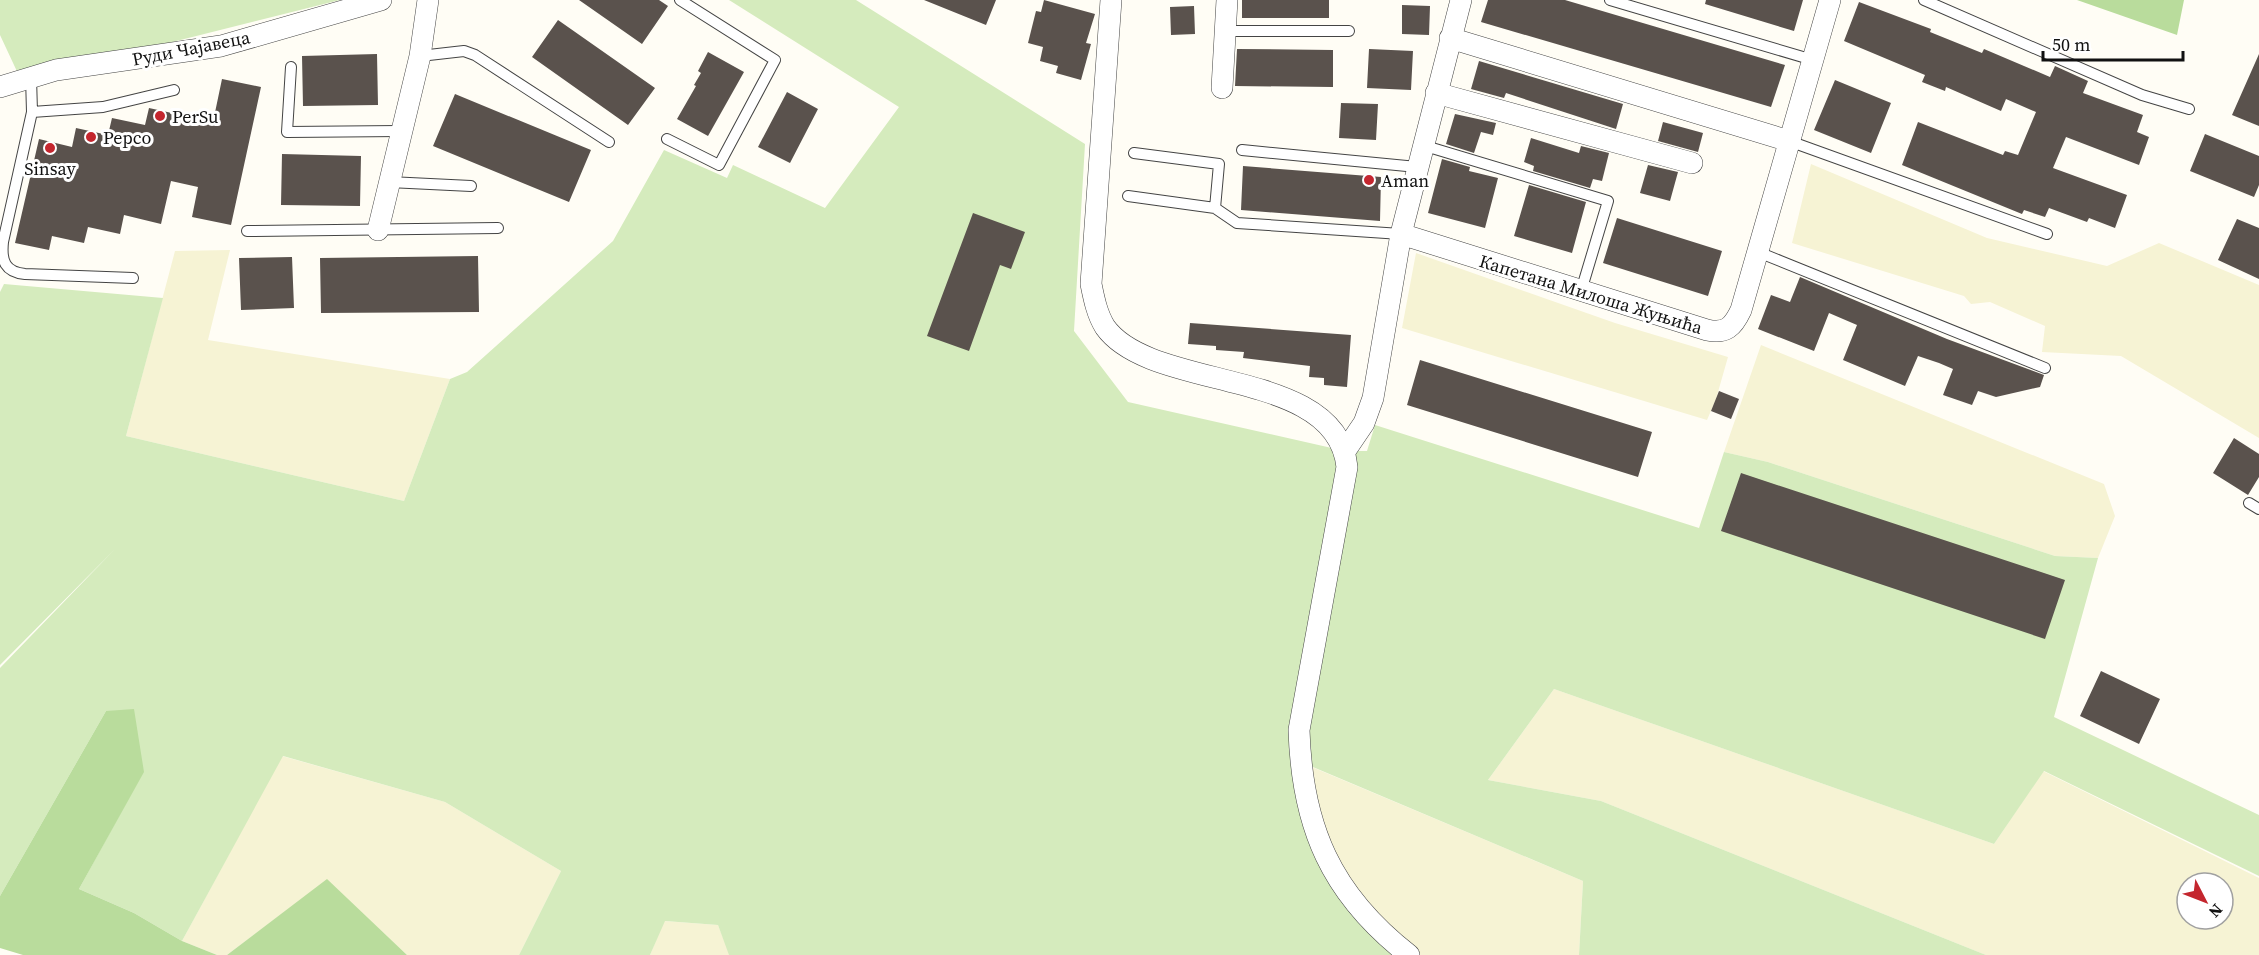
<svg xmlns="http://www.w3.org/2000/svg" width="2259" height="955" font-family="'Source Serif 4',serif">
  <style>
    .farmland { fill: #f6f3d4; fill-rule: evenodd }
    .green { fill: #d5ebbd }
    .forest { fill: #b9dc9c }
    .building { fill: #5a524d }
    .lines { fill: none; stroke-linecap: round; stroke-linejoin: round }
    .lane-casing { stroke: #444; stroke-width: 12 }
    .street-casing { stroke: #444; stroke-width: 22 }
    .lane { stroke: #fff; stroke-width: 10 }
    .street { stroke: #fff; stroke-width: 21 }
    .poi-dot { fill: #c4262e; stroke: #fff; stroke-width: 2 }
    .labels { text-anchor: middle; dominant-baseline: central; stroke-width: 6; stroke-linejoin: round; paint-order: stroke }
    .street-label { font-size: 18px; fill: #111; stroke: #fff }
    .poi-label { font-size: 18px; fill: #111; stroke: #fff; text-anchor: start }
  </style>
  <rect width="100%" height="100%" fill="#fffdf5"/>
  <!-- farmland -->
  <path class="farmland" d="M1811,164L1987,238L2107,266L2159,243L2259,285V438L2121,356L2042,352L2045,326L1990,302L1971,304L1964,296L1792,243Z
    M230,250L208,340L450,379L404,501L126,436L175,251Z
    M1416,253L1615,323L1728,357L1716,399L1707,420L1402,328Z
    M1761,345L2104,484L2115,516L2098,558L2055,556L1768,462L1724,452Z
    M1554,689L1994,844L2043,771L2259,878V955H1986L1601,801L1488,780ZM2187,883H2223V919H2187Z
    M282,756L445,802L561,871L519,955H407L327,880L227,955H217L182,941Z
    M1300,762L1583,881L1579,955H1409L1348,895Z
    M664,921L718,925L730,955H650Z"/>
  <!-- green -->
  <path class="green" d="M0,0H340L21,80L0,35Z
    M729,0H856L1085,144L1074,331L1128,402L1345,451H1367L1375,425L1699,528L1724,452L1768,462L2055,556L2098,558L2054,717L2259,815V876L2044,771L1994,844L1554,689L1488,780L1601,801L1986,955H1579L1583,881L1301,762L1320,848L1409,955H729L718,925L665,921L650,955H519L561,871L445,802L283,756L182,941L134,913L79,889L143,772L106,711L0,896V668L115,549L0,665V292L4,284L163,298L126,436L404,501L450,379L467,372L613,241L664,150L727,178L733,165L825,208L899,107Z"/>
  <!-- forest -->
  <path class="forest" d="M2077,0H2184L2177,35Z
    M134,709L144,772L79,889L134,913L182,941L217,955H23L0,948V896L106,711Z
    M327,879L407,955H227Z"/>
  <!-- building -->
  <path class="building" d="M579,0H659L668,6L642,44Z
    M924,0H996L986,25Z
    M1044,0L1095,14L1086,43L1091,44L1081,80L1056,73L1058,66L1040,61L1043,47L1028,43L1036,11L1041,12Z
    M1242,0H1329V18H1242Z
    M1488,0H1565L1785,65L1771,107L1481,22Z
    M1706,0H1803L1794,31L1705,4Z
    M1859,2L1931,29L1930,32L1982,53L1984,49L2050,77L2055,66L2088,81L2083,93L2143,115L2137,132L2149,137L2139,165L2066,137L2053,168L2127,195L2115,228L2089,218L2087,222L2049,208L2045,217L2024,210L2022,214L1902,165L1918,122L2003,155L2005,151L2018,155L2036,112L2006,99L2001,111L1946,87L1945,91L1922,82L1925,75L1844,41Z
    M1402,5L1430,6L1429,35L1402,34Z
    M1194,6L1195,34L1171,35L1170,7Z
    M558,20L655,88L628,125L532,57Z
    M1237,49L1333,50V87L1235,86Z
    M1369,49L1413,51L1411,90L1367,88Z
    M708,52L744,72L708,136L677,119L696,86L694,85L701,73L698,71Z
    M377,54L378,105L303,106L302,56Z
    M2259,54V126L2232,115Z
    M1479,61L1623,104L1616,129L1506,93L1504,98L1471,89Z
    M222,79L261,87L231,225L192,217L198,187L171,181L161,224L124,215L120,234L88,227L84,243L52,236L49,250L15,243L39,139L72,147L76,128L108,135L112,118L145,125L149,108L213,122Z
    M1835,80L1891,103L1871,153L1814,130Z
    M787,92L818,109L790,163L758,147Z
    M455,94L591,150L569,202L433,146Z
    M1341,103L1378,104L1376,140L1339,138Z
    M1455,114L1496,123L1493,135L1481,132L1474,153L1446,144Z
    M1663,122L1703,133L1698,152L1658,141Z
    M2205,134L2259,156V185L2254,197L2190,171Z
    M1531,138L1579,153L1581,146L1609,153L1602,181L1593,179L1590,188L1533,171L1534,166L1524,162Z
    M282,154L361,156L360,206L281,205Z
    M1442,159L1470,167L1469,171L1498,178L1485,228L1428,213Z
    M1648,165L1678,172L1670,201L1640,193Z
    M1243,166L1381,177L1380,221L1241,210Z
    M1529,185L1586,202L1572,253L1514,236Z
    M973,213L1025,232L1011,269L1000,265L969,351L927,336Z
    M1617,218L1722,251L1708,296L1603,263Z
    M2237,219L2259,228V279L2218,260Z
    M478,256L479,312L321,313L320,258Z
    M292,257L294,308L241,310L239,258Z
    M1800,277L1947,339L2044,375L2040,387L1996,397L1978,391L1972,405L1943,395L1953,369L1939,363L1918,356L1905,386L1843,360L1857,325L1829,313L1814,351L1758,329L1771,295L1790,302Z
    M1190,323L1351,335L1347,387L1324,385V378L1309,377L1310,366L1243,358L1244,352L1216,350V346L1188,344Z
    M1420,360L1652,432L1638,477L1407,405Z
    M1719,391L1739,399L1731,419L1711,411Z
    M2234,438L2259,454V477L2248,495L2213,473Z
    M1741,473L2065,580L2045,639L1721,531Z
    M2101,671L2160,699L2139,744L2080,716Z"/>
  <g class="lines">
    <defs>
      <path id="lane" d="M1610,0L1813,60
        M1924,0L2142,95L2189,109
        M1225,31H1349
        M420,56L464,51L475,55L609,142
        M291,67L287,132L400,131
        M31,77L32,112L3,242C1,261 5,272 25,274L133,278
        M32,112L103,107L174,90
        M667,139L719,165L775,60L680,0
        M1789,141L2047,234
        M1422,145L1608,201L1581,291
        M1242,150L1417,167
        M1134,153L1219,164L1215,208L1237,223L1401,234
        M389,182L471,186
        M1128,196L1215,208
        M247,231L498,228
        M1758,252L2045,368
        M2249,503L2259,509"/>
      <path id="street" d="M1111,0L1091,284C1094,299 1097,314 1105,327C1152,393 1337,366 1347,467L1299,730C1302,827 1331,894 1409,955
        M1450,38L1789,141
        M0,87L56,70L221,46L381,0
        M1222,88L1227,0
        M1436,93L1692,163
        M378,230L420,56L428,0
        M1401,234L1707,330C1726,334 1733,327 1741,310L1830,0
        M1345,451L1364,423L1373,398L1401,234L1461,0"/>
    </defs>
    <!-- lane casing -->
    <use href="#lane" class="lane-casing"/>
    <!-- street casing -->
    <use href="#street" class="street-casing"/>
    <!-- lane -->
    <use href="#lane" class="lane"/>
    <!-- street -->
    <use href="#street" class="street"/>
  </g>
  <!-- markers -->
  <g class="poi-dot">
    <circle cx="160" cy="116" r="6"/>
    <circle cx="91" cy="137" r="6"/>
    <circle cx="50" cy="148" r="6"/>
    <circle cx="1369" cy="180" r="6"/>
  </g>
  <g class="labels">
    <!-- street labels -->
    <g class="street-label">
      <text transform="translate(191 48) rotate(-11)">Руди Чајавеца</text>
      <text transform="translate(1591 294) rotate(17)">Капетана Милоша Жуњића</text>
    </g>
    <!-- poi labels -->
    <g class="poi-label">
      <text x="172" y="116">PerSu</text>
      <text x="103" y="137">Pepco</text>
      <text x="50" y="168" text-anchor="middle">Sinsay</text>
      <text x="1381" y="180">Aman</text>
    </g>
  </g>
  <!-- north arrow -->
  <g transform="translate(2205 901) rotate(132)"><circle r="28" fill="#ffffff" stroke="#a0a0a0" stroke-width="1.5"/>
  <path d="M0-4.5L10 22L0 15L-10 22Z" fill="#c4262e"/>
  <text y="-9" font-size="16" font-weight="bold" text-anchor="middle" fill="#111111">N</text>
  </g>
  <!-- scale -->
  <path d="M2043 51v9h140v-9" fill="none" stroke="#111111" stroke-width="3"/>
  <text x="2052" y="51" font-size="18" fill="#111111" stroke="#ffffff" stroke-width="4.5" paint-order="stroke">50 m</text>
</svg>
